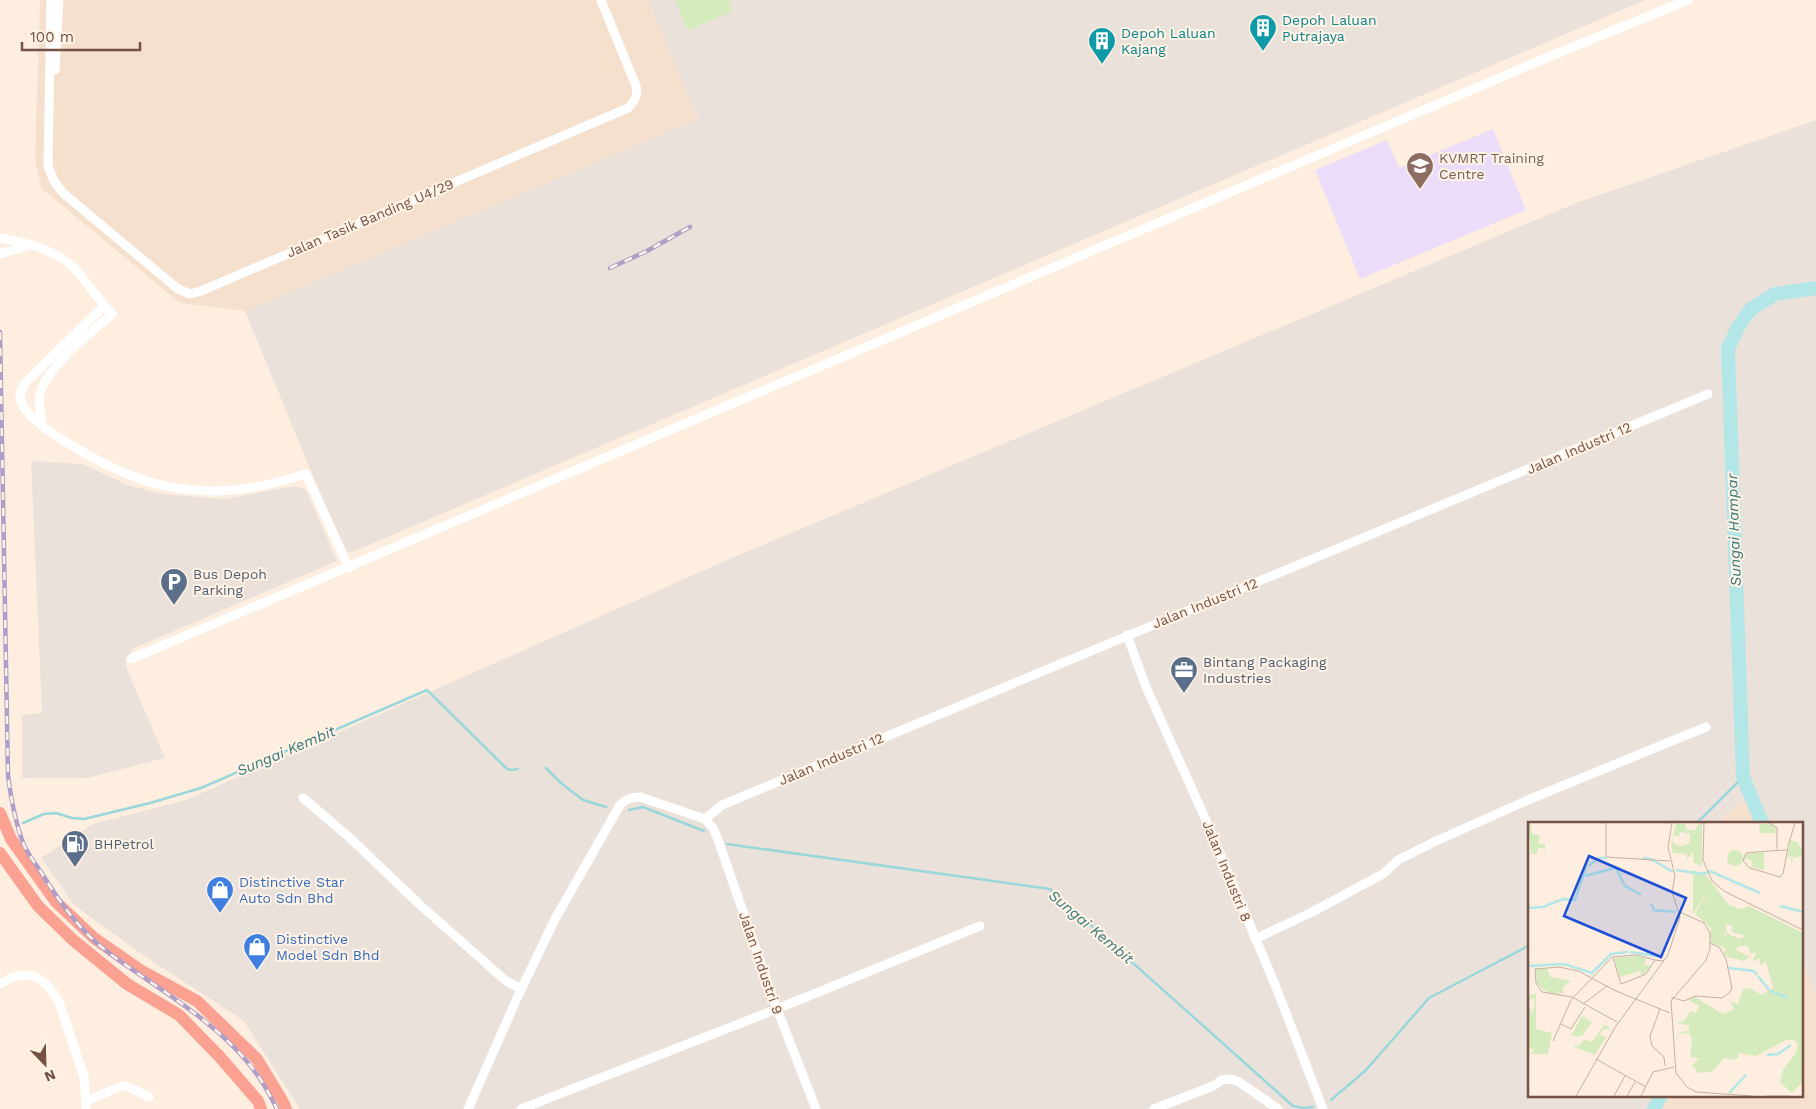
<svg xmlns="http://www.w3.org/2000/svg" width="1816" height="1109" font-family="'Work Sans',sans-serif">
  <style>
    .residential { fill: #f5dfcd }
    .industrial { fill: #ebe1db }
    .education { fill: #ebdcf9 }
    .grass { fill: #d5ebbd }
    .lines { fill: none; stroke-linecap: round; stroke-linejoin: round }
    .stream { stroke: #99d7da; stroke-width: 2.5 }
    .river { stroke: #b3e6e7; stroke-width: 14 }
    .minor { stroke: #fff; stroke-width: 9 }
    .highway { stroke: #fba192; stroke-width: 12 }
    .rail-casing { stroke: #af9ec6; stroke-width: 4.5 }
    .rail { stroke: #fff3e6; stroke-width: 2.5; stroke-dasharray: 8; stroke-linecap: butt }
    .labels { text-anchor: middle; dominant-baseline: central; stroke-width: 4; stroke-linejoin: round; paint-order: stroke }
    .culture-label { font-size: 14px; fill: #0d838f; stroke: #fff3e6; text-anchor: start }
    .education-label { font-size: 14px; fill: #785e54; stroke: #fff3e6; text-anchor: start }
    .street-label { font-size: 14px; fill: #755146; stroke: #fff3e6 }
    .service-label { font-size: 14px; fill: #4e5e75; stroke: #fff3e6; text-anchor: start }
    .shop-label { font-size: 14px; fill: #366cbe; stroke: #fff3e6; text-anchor: start }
    .water-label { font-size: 15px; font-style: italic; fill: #39787c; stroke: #fff3e6 }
    .inset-river { fill: none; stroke: #b3e6e7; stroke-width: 2.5 }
    .inset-road { fill: none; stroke: #c7afa2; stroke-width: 1 }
    .view { fill: #1d4ed8; fill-opacity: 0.15; stroke: #1d4ed8; stroke-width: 2.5 }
    .inset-edge { fill: none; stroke: #755146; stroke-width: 2.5 }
  </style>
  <rect width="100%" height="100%" fill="#fdeedf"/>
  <!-- residential -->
  <path class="residential" d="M40,0H648L698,119L245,311L180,303L41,188L35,159Z
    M1745,797L1755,823H1718Z
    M1802,961L1816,993V1109H1650L1646,1100L1648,1095H1802Z"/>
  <!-- industrial -->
  <path class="industrial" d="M648,0H1645L350,553L346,551L308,464L245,311L698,119Z
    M1816,120V993L1802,961V823H1755L1744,797L1718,823H1530V1095H1648L1646,1100L1650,1109H300L244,1021L143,955L74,905L41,858L93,824L186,800L734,557L1576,203Z
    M31,461L83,464L127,485L162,494L225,499L294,486L306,490L337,561L132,649L125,662L128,672L165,758L87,778H22V715L42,713Z"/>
  <!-- education -->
  <path class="education" d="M1493,129L1526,210L1360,279L1315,170L1387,140L1399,168Z"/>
  <!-- grass -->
  <path class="grass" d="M675,0H728L733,11L688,31Z"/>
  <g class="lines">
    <!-- stream -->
    <path class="stream" d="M546,768L562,784L583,800L606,807
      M629,810L643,807L704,831
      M23,823L44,814L56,813L72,818L84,819L150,803L201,788L427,690L507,769L512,770L518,769
      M1697,823L1743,777
      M727,844L1050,889L1293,1106L1304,1108L1313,1107
      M1331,1100L1366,1070L1429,998L1530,945"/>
    <!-- river -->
    <path class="river" d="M1762,823L1743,777L1728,349L1738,327L1751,309L1775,294L1816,288
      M1654,1109L1661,1095"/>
    <!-- minor -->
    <path class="minor" d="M51,0L48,166L54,181L63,193L178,289L190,294L201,291L628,108C635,101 638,96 636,86L601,0
      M55,70L59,0
      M0,238C26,243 56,249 75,269C88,283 98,300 112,314C91,333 46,367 40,394C38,404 41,415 42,425
      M0,254L26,246
      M104,306L25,383C21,390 18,396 22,404C32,428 110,468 135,477C153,484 175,489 195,490C234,494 269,485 306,474L349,568
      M1127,635L1146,687L1205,818L1276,987L1323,1109
      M131,659C606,457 1081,254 1558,53L1688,0
      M303,798L349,837L419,904L506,981L521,989
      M705,819L722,805L1708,394
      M705,819L713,828L717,837L777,1009L816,1109
      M1255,939L1312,912L1383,874L1398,860L1434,842L1528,800L1706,727
      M0,984C27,967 44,975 59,1002L84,1077L86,1109
      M87,1101L121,1086H127L149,1097
      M468,1109L518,996L555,919L620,805C626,799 631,797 640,797L705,819
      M521,1109L777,1009L980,926
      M1154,1109L1213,1086L1222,1080L1231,1079L1239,1082L1278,1109"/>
    <!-- highway -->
    <path class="highway" d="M0,813L11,839L56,902L94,938L140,970L197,1001L257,1059L283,1102L286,1109
      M0,853L38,906L73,940L127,984L179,1015L219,1056L258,1101L261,1109"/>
    <defs>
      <path id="rail" d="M610,268L647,251L690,227
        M0,332L8,776C11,799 15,821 23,843C27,853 35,863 41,872C60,903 80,931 109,953C155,987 206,1015 244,1058C258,1073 268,1091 277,1109"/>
    </defs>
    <!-- rail casing -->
    <use href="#rail" class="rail-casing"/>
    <!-- rail -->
    <use href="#rail" class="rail"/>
  </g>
  <!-- icons -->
  <defs>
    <symbol id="building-pin" viewBox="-11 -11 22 30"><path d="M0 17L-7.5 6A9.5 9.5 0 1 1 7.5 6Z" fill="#0f9aa8" stroke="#fff3e6"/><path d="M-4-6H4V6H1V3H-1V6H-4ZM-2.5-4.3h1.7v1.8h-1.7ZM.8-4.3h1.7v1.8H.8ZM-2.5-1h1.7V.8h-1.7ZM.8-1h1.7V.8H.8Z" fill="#fff"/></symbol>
    <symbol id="school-pin" viewBox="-11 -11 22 30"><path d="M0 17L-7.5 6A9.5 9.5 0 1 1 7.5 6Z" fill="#8d6e63" stroke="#fff3e6"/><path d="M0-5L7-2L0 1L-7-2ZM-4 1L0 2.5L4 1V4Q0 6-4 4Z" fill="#fff"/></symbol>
    <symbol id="parking-pin" viewBox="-11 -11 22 30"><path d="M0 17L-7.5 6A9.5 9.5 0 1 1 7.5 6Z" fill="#5c6f8a" stroke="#fff3e6"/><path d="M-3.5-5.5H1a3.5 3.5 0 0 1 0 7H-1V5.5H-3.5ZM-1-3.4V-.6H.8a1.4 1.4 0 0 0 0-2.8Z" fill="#fff"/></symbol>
    <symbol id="office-pin" viewBox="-11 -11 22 30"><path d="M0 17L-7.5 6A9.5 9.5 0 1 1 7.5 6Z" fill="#5c6f8a" stroke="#fff3e6"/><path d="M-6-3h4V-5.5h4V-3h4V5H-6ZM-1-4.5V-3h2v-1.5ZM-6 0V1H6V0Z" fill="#fff"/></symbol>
    <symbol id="fuel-pin" viewBox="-11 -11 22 30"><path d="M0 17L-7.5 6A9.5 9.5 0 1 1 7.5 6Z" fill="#5c6f8a" stroke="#fff3e6"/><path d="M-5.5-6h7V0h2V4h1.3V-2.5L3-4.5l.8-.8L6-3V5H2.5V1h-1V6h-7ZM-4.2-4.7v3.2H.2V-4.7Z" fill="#fff"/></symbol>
    <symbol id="shop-pin" viewBox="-11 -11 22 30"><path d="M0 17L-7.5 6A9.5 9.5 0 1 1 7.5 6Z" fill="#3f7fe0" stroke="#fff3e6"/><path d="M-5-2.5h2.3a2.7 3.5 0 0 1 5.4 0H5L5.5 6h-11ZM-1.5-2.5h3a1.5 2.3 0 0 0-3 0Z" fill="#fff"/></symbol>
  </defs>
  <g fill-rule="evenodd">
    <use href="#building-pin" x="1247" y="12" width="32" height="43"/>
    <use href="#building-pin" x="1086" y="25" width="32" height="43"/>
    <use href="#school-pin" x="1404" y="150" width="32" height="43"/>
    <use href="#parking-pin" x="158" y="566" width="32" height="43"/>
    <use href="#office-pin" x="1168" y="654" width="32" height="43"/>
    <use href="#fuel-pin" x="59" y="828" width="32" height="43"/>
    <use href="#shop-pin" x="204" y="874" width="32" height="43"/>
    <use href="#shop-pin" x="241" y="931" width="32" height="43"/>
  </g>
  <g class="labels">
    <!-- culture labels -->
    <g class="culture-label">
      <text x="1282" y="20">Depoh Laluan<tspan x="1282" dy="16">Putrajaya</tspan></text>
      <text x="1121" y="33">Depoh Laluan<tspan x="1121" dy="16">Kajang</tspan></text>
    </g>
    <!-- education labels -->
    <g class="education-label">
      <text x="1439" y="158">KVMRT Training<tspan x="1439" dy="16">Centre</tspan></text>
    </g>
    <!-- street labels -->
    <g class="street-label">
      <text transform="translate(370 218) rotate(-23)">Jalan Tasik Banding U4/29</text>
      <text transform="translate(1579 448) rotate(-23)">Jalan Industri 12</text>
      <text transform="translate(1205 603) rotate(-22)">Jalan Industri 12</text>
      <text transform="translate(831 759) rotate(-23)">Jalan Industri 12</text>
      <text transform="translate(1227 871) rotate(68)">Jalan Industri 8</text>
      <text transform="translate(761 963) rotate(71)">Jalan Industri 9</text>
    </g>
    <!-- service labels -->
    <g class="service-label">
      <text x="193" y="574">Bus Depoh<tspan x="193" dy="16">Parking</tspan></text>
      <text x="1203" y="662">Bintang Packaging<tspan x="1203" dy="16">Industries</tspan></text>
      <text x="94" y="844">BHPetrol</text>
    </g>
    <!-- shop labels -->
    <g class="shop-label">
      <text x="239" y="882">Distinctive Star<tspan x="239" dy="16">Auto Sdn Bhd</tspan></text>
      <text x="276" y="939">Distinctive<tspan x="276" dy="16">Model Sdn Bhd</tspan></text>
    </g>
    <!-- water labels -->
    <g class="water-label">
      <text transform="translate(1734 530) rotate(-92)">Sungai Hampar</text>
      <text transform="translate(286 751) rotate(-23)">Sungai Kembit</text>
      <text transform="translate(1091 927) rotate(40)">Sungai Kembit</text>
    </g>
  </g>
  <!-- overview -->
  <g transform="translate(1528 822)">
    <rect width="275" height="275" fill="#fdeedf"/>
    <path d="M110,134L118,136L116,143L124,144L114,154L112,149L92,155L86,136Z" fill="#d5ebbd"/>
    <path d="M0,1H3L4,12L11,13V22H17V32L16,26H10L9,32H3ZM172,1H174V45L165,40V29L159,38V32L145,31L143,22L148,2H157L159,8H166ZM152,10L162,12L161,22L152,24L145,21V15L150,13L151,16ZM222,1L247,3L248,11H232L231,2ZM262,18L269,20L275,30V34L265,36L264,41L262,37L267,34L259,35ZM199 36a8 8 0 1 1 16 0a8 8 0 1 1-16 0ZM236,30V48L222,45L225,42L220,36L217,39L218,32ZM167,49L177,52L201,83L212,87L221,84L275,111V259L264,271L252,260L255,248L267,232L270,223L266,218H258L228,234L210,231L211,235L207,238L196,236L185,249L171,251L164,244L171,236L162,235L164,217L161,211L145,213L160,209L162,203L148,202L156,199L163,189L168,191L171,184L161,178L167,175L195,192L206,187L202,179L210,182L215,167L221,166L234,173L245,166L238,140L232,143L231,136L226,139L221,138H225L228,131H222L219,124H210L208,128L222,135L215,139L197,134L195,130L199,127L183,120L182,108H185V119L190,120L199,111L211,117L217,114L204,110L203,103H198L175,75L165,92V53L162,50ZM8,172V207L24,211L20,232H2L6,228L2,226L0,231V189L2,185L4,191L7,183L6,176L1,178L0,173ZM54,194L64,200L54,214H43ZM81,196L77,203L83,207L75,208L71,213L78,215L67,233L44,224H51L56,217L64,220Z" fill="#d5ebbd" fill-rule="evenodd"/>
    <path d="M175,76L196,98L199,109L191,120L185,119V108L167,92Z" fill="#d5ebbd"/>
    <path d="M19,146L22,155L43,159L35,165V171L22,172L9,162L8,147Z" fill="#d5ebbd"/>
    <path class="inset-river" d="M115,36L123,37L145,50M60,44L71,36H79M88,46L97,64L113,73M148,48L175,52L182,49L232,71M57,54L87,46M123,82L126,88L148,90M252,84L275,90M0,86L15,85L35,77L47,78L58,45M102,130L129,134M0,144L36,142L64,151L83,132L100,130M200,146L226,149L229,153M230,154L241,168M242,169L260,176M239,233L250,232L263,223M201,271L218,253"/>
    <path class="inset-road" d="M78,1V35L142,39M176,1L175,38L184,59L196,69L275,108M241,1L249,6V27M260,24L267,1M259,29L258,28L241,29L218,31L215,39L222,46L252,55L255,52L260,25M152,90L176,101L182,111V127L178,138L143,179L148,251L159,265L168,270L224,274M85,136L93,162M93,162L118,152L127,138L136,139M44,175L89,200M44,175L14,170L8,161L7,147L31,145L50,149L88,169L142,191M143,175L156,179L168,174L194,176L201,171L204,166L198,137L191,125L182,121M55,182L79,164M132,187L122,214L124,224L136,235L137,244M33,202L43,207L57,185M25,219L43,178L84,135L109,133L127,138M68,237L118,265M48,274L88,204L140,133L152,95L144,70L147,54L140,25L144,1M86,274L97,254M99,274L107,260M113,274L125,250L146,245M238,274H262"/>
    <path class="view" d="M61,34L158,76L133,135L36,94Z"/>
    <rect width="275" height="275" class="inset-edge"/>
  </g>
  <!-- north arrow -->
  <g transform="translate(45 1064) rotate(157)" stroke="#fff3e6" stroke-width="4" paint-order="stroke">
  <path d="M0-4L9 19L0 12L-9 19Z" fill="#755146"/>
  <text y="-8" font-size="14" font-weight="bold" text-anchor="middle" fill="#755146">N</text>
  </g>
  <!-- scale -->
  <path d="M22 42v8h118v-8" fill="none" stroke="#755146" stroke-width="2.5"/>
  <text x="30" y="42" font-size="15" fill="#755146" stroke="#fff3e6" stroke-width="4" paint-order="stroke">100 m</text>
</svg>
